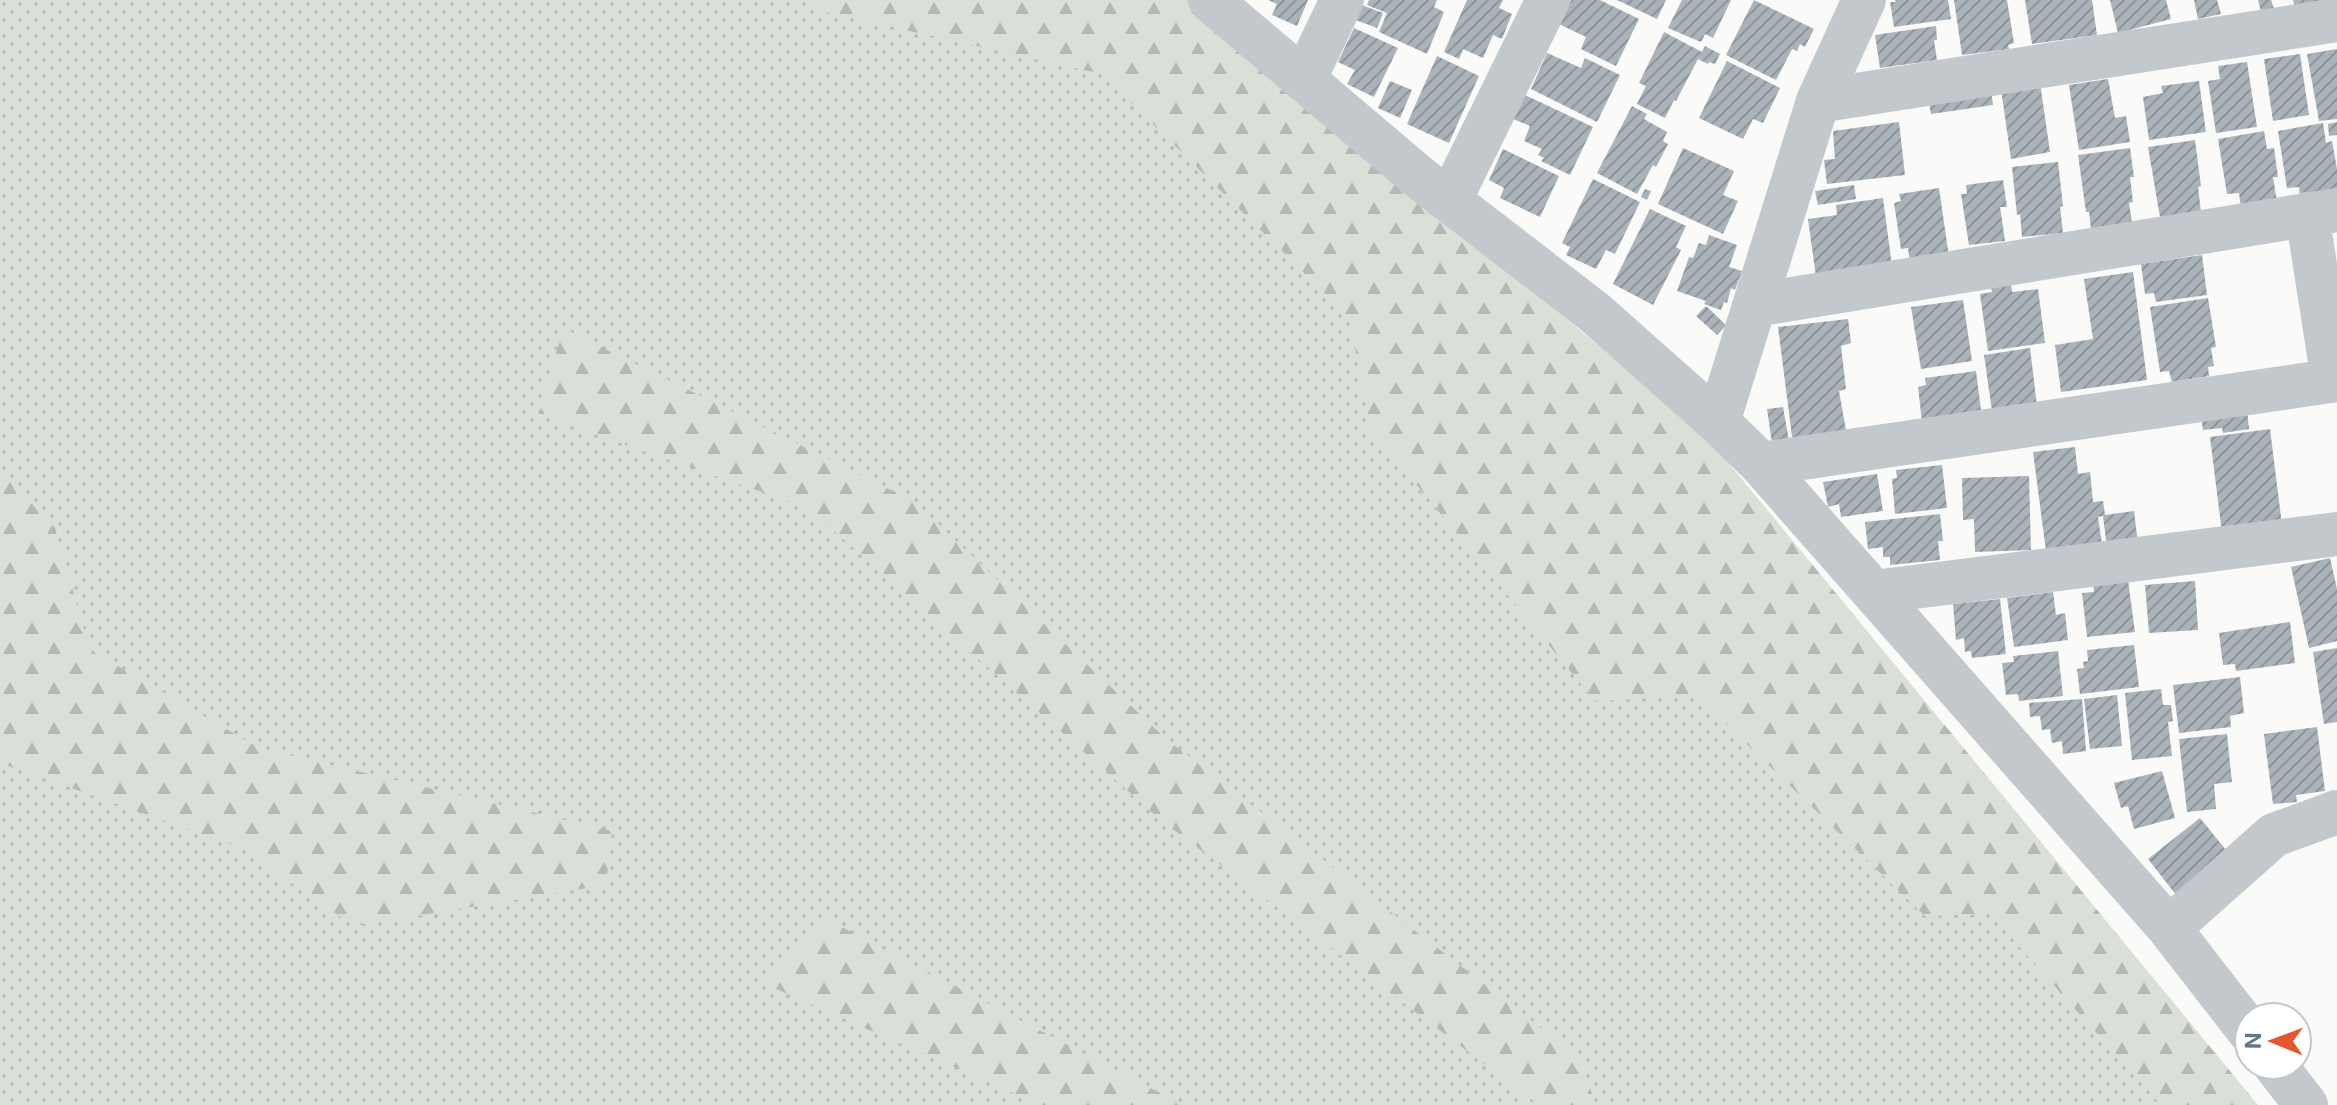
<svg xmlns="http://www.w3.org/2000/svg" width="2337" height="1105" font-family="Inter,sans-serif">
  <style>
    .grass { fill: url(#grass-dots) }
    .forest { fill: url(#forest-firs) }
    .building { fill: url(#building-hatch) }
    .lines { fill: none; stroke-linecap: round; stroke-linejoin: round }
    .minor { stroke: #c3c8cc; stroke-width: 44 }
  </style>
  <defs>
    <pattern id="grass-dots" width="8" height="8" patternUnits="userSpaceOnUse" patternTransform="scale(2)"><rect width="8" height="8" fill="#dadfd7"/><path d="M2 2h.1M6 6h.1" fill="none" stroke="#b4b9b4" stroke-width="1.8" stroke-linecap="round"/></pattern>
    <pattern id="forest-firs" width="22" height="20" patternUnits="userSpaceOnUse" patternTransform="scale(2)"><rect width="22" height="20" fill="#dadfd7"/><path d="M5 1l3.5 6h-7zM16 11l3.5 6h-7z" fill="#b4b9b4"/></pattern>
    <pattern id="building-hatch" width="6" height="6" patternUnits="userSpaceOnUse" patternTransform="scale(2)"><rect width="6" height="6" fill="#aab3b9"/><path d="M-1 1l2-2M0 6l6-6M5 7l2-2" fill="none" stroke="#8e969c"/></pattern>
  </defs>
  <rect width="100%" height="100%" fill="#fafaf8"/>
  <!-- grass -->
  <path class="grass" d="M0,0H1188L2258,1105H0Z"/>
  <!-- forest -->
  <path class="forest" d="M811,0H1188L1708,438L2258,1105H2161L1990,914L1925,916L1697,696L1595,701L1369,427L1350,318L1102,74L821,11Z
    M563,328L915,502L1165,738L1579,1057L1596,1105H1539L1162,821L808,508L539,415Z
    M0,471L55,528L90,650L259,748L612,831L606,885L354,926L239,847L0,763Z
    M828,920L1183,1105H1041L758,981Z"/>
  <!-- building -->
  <path class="building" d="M1268,0H1308L1297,26L1272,15L1277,4Z
    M1369,0H1437L1434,7L1444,12L1427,54L1379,32L1387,13L1367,5Z
    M1467,0H1503L1499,8L1512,14L1502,39L1493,35L1483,58L1463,49L1459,59L1444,52Z
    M1571,0H1600L1639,19L1616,66L1581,49L1586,37L1559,24Z
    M1617,0H1666L1657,19Z
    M1682,0H1731L1713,38L1705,34L1701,42L1668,28Z
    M1754,0L1814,29L1805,47L1800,44L1797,51L1792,49L1776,80L1726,55Z
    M1895,0H1948L1951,19L1894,27L1890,2H1896Z
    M1954,0H2007L2014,43L2008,45L2009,49L1962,55Z
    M2025,0H2092L2097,35L2032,44Z
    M2110,0H2166L2171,19L2118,33Z
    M2194,0H2217L2221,14L2198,19Z
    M2258,0H2271L2274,9L2261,12Z
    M2293,0H2327L2296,13Z
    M1359,4L1383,13L1377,28L1353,19Z
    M1936,26L1937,40H1934L1937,60L1880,68L1875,35Z
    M1354,28L1398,48L1374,97L1347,84L1355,70L1338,62Z
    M1664,32L1702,52L1705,46L1720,54L1715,64L1709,62L1708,64L1698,59L1676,101L1674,100L1665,118L1637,104L1646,86L1639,83Z
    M2337,49V119L2319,121L2307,54Z
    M1547,53L1581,68L1585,58L1620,75L1597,122L1531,89Z
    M2300,54L2309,115L2273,121L2264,59Z
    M1437,56L1479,76L1449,143L1407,124Z
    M1727,61L1780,88L1763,123L1753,119L1743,139L1699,118Z
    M2247,62L2257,127L2216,133L2208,81L2220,79L2218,66Z
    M2108,79L2115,118L2126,116L2130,142L2079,150L2069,85Z
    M1390,81L1412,90L1400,118L1378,108Z
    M1990,81L1993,105L1931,114L1927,90Z
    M2199,81L2206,132L2149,140L2143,97L2163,93L2161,86Z
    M2040,83L2050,152L2011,159L2001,89Z
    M1525,95L1593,127L1570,175L1541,161L1544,158L1538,155L1542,149L1524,141L1530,126L1513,119Z
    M1632,106L1647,114L1644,119L1667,132L1663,141L1668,144L1656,167L1653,165L1637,194L1597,173Z
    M1899,122L1905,175L1827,184L1824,160L1835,159L1833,131Z
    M2337,122V135L2329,136L2328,124Z
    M2323,123L2326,143L2332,141L2337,169V191L2300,198L2299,187L2287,188L2278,131Z
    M2264,131L2267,149L2274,148L2278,177H2273L2277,202L2241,208L2239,193L2227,194L2218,139Z
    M2195,140L2201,186L2198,187L2201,212L2160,217L2148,147Z
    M1683,148L1734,171L1723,195L1738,201L1723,234L1658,204Z
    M2130,148L2134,177H2130L2133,202L2129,203L2132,223L2091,229L2089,212H2086L2078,155Z
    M1503,149L1559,176L1540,217L1500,198L1504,188L1489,180Z
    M2058,162L2063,206L2060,207L2063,233L2022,237L2020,214L2017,215L2012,167Z
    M1593,179L1640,202L1615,254L1606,250L1596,269L1566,255L1570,247L1562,243Z
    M2003,180L2007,207H2000L2005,241L1969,245L1961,194H1967L1966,185Z
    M1854,185L1856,199L1818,205L1815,191Z
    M1939,188L1949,257L1910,263L1908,248L1901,249L1894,203L1901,201L1899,194Z
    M1645,189L1651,191L1647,200L1641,197Z
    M1883,198L1892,266L1816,277L1808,219L1837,215L1836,205Z
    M1650,209L1686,226L1676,247L1681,250L1653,305L1613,284Z
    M1709,235L1737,245L1729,267L1742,271L1735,290L1731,288L1727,303L1724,302L1721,310L1704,304L1706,301L1677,291L1689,257L1693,258L1699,243L1706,245Z
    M2202,255L2207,295L2156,302L2154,293L2145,294L2141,264Z
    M2133,272L2147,380L2061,392L2055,345L2093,339L2084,279Z
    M2011,284L2012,292L2038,289L2045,343L1988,351L1980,294L1992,292L1991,287Z
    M2208,298L2216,347L2211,348L2214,366L2208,367L2209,376L2172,382L2169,371L2160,372L2150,307Z
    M1963,300L1972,361L1921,369L1911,307Z
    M1706,306L1726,325L1717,335L1696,316Z
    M1848,319L1851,343L1841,346L1846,389L1839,391L1847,436L1793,444L1778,327Z
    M2030,348L2037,406L1992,411L1984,355Z
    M1976,371L1982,418L1922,422L1918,387L1926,385L1925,378Z
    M1783,407L1789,441L1772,443L1767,409Z
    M2247,409L2249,429L2223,433L2222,428L2203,430L2201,416Z
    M2270,429L2282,525L2222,533L2210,437Z
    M2075,447L2078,474L2090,472L2093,502L2103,501L2105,515L2134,511L2138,544L2107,548L2103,516L2098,517L2102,544L2046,551L2033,452Z
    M1942,465L1947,508L1895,514L1892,479L1897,478L1896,470Z
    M1877,474L1883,511L1841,517L1839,504L1828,507L1823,482Z
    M2029,476L2031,550L1975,552L1974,519L1963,520L1962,478Z
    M1940,514L1943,541H1938L1940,560L1890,565V557H1883V547L1868,549L1865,522Z
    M2330,558L2337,589V641L2309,648L2291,567Z
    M2128,580L2135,632L2087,637L2082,593L2094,592L2093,584Z
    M2195,581L2198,630L2149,633L2145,585Z
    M2053,592L2056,615L2065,613L2068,640L2014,647L2007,598Z
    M2000,599L2006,654L1972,658L1971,651L1965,652L1964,638L1956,640L1953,604Z
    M2290,622L2295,663L2236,671L2235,664L2223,665L2219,633Z
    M2134,645L2139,687L2080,694L2077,669L2084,668L2083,662L2088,661L2087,650Z
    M2337,648V722L2324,724L2313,652Z
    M2058,651L2063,696L2019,701L2018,694L2006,695L2002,663L2014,662L2013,656Z
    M2240,677L2244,713L2230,716L2231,727L2179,733L2173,685Z
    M2161,689L2163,705H2171L2173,721L2168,722L2172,756L2132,760L2125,693Z
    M2117,695L2122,746L2090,749L2084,699Z
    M2082,699L2086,751L2063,754L2062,741L2052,743L2050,729L2042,730L2040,716L2030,717L2029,703Z
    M2317,727L2325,791L2296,795L2297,802L2273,804L2264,734Z
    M2227,734L2232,782L2214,784L2216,809L2187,812L2179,739Z
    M2162,771L2175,818L2134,829L2128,806L2121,808L2114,783Z
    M2200,818L2230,855L2177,896L2148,859Z"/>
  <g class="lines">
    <!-- minor -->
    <path class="minor" d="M1210,0L1420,178L1594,312L1718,422L1761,464L2169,928L2249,1031
      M1304,80L1342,0
      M1818,101L2337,20
      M1450,200L1548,0
      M2307,214L2333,380
      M1755,305L2337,210
      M1718,422L1818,101L1864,0
      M1761,464L2337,380
      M1874,592L2337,534
      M2169,928L2274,835L2337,812
      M2275,1065L2306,1105"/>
  </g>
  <!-- north arrow -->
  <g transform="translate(2273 1041) rotate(271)"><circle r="38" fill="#ffffff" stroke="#c1c8cd" stroke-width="2"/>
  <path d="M0-6L14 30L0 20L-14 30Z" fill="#e4572e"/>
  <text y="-12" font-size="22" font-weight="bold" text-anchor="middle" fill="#657683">N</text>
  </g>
</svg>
